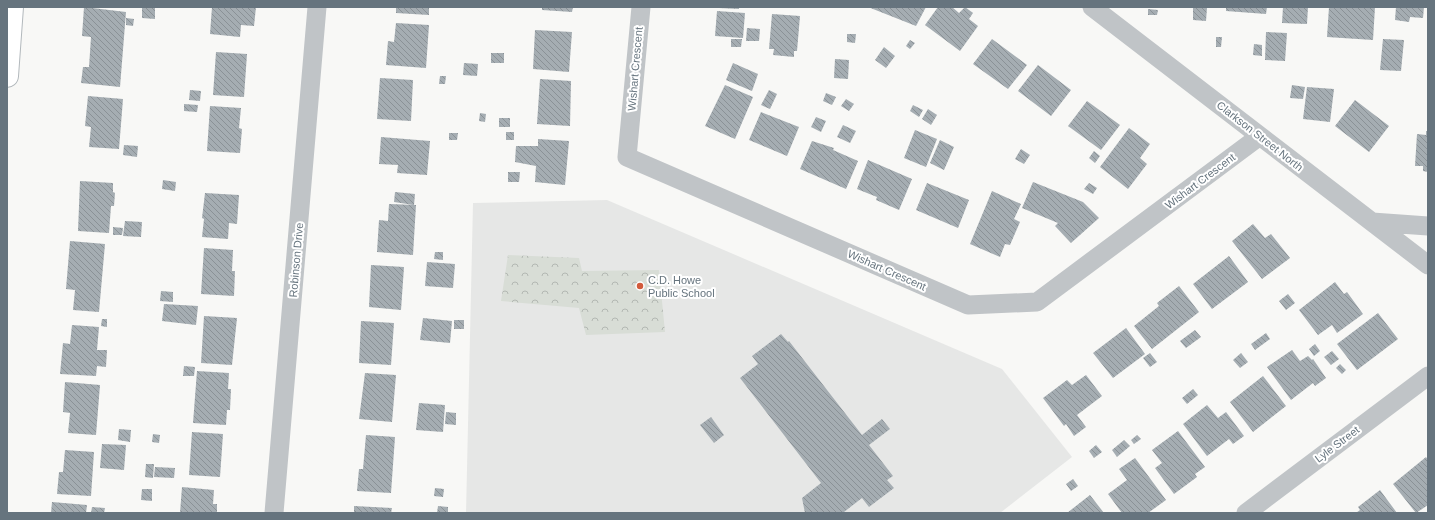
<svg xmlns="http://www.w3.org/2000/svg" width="1435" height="520" font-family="Arial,sans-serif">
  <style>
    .built { fill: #e6e7e6 }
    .park { fill: url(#park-crowns) }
    .building { fill: url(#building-back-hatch) }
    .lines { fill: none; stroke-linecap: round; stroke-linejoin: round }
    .secondary-casing { stroke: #b2b8bc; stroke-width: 24 }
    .minor { stroke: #c0c4c7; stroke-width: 19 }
    .secondary { stroke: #fff; stroke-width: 22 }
    .poi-dot { fill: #d25b3c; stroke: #fff; stroke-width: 1.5 }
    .labels { text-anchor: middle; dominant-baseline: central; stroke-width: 4; stroke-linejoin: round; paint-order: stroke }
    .street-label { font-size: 11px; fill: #66747e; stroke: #fff }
    .poi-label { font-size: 11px; fill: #66747e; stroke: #fff; text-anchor: start }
  </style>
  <defs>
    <pattern id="park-crowns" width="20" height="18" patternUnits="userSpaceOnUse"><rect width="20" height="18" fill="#d8ddd6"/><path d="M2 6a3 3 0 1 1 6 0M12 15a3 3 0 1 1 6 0" fill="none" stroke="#b3b8b3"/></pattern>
    <pattern id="building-back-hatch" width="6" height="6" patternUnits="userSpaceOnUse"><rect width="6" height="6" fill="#a5adb2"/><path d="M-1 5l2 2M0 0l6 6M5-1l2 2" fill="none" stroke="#8a9196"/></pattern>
  </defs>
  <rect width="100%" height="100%" fill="#f8f8f6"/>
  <!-- built -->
  <path class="built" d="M607,200L1002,369L1072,457L1000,513H466L473,203Z"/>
  <!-- park -->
  <path class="park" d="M508,255L579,258L582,271L659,270L665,332L586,335L579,308L501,301Z"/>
  <!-- building -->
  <path class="building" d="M84,7L126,12L120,87L81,83L83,67H89L91,37L82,36Z
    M142,7L155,8V19L142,18Z
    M212,7H256L254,26L241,25L240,37L210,34Z
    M396,7H429V15L396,13Z
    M542,7H573L572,12L542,10Z
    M719,7H739V9L719,8Z
    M868,7H926L916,26Z
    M938,7H952L959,13L965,7L973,13L969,19L978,26L960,51L925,25Z
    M1193,7L1207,8L1206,21L1193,20Z
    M1226,7H1267L1266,14L1226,11Z
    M1283,7H1308L1307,24L1282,23Z
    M1329,7H1375L1373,40L1327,37Z
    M1396,7H1424L1423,18L1410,17L1409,22L1395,20Z
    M1148,9L1158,10L1157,15H1148Z
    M717,11L745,13L743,38L715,36Z
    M772,14L800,16L797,51H794V57L773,55L774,49H769Z
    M126,18L134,19L133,26L126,25Z
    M396,23L429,25L426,68L386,65L388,41L394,42Z
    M747,28L760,29L759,41H746Z
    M535,30L572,32L569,72L533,69Z
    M1266,32L1287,33L1285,61L1265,60Z
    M847,34H856L855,43L847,42Z
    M1216,37H1222L1221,47H1216Z
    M731,39H742L741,47H731Z
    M992,39L1027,65L1008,89L973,64Z
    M1383,39L1404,40L1401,71L1380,70Z
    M910,40L915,43L910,49L906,46Z
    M1254,44L1262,45V56L1253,55Z
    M884,47L895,56L886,68L875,60Z
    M216,52L247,54L244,97L213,95Z
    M491,53H504V63H491Z
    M835,59L849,60L848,79L834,78Z
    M464,63L478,64L477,76L463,75Z
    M733,63L758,74L752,91L726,80Z
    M1038,65L1071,90L1051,116L1018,91Z
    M440,76H446L445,84H439Z
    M380,78L413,80L411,121L377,119Z
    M540,79L571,81L570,126L537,124Z
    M725,85L753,97L735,139L705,126Z
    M1292,85L1305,87L1303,99L1290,98Z
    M1307,87L1334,89L1330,122L1303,119Z
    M190,90L201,91L200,101L189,100Z
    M769,90L777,94L770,109L761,105Z
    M826,93L836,97L832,105L823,101Z
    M88,96L123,99L119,149L89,147L91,127L85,126Z
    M846,99L854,104L849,111L841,106Z
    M1355,100L1389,126L1369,152L1335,126Z
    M1087,101L1120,125L1101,150L1068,126Z
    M184,104L198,105L197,112L184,111Z
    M913,105L923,110L919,117L910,111Z
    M210,106L241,108L239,128L242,129L240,153L207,151Z
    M928,109L937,115L931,125L922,119Z
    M761,112L799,127L787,156L749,140Z
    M480,113L486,114L485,122L479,121Z
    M816,117L826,121L821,132L811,127Z
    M499,118H510V127H499Z
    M843,125L856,131L850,143L837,137Z
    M1129,128L1150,144L1140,158L1147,164L1128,189L1100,167Z
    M915,130L937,139L926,167L904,158Z
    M1426,131H1428V172L1423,171V166H1415L1417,134L1426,135Z
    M506,132H514V140H506Z
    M449,133H458L457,140H449Z
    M381,137L430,141L427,175L397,173L398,165L379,164Z
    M538,139L569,141L565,185L535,182L536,166L515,162L516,146H538Z
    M940,140L954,147L944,170L930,163Z
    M812,141L834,148L833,150L858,161L846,189L800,169Z
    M124,145L138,146L137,157L123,155Z
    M1021,149L1030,155L1024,164L1015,159Z
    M1094,151L1100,156L1095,163L1089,158Z
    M868,160L912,179L899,210L876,200L877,197L857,189Z
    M508,172H520L519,182H508Z
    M163,180L176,182L175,191L162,189Z
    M80,181L113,183V192L115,193L114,206H111L109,233L78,231Z
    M1033,182L1083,202L1099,218L1071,243L1055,226L1058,223L1022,208Z
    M927,183L969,200L958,228L916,210Z
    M1089,183L1097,188L1093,194L1084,189Z
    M992,191L1021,204L1014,219L1020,222L1010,245L1005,244L1000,257L970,244Z
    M395,192L415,194L414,205L394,202Z
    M205,193L239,195L237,224L229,223L228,239L202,237L204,219L202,218Z
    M389,204L416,205L413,255L377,252L379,220L388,221Z
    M125,221L142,222L141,237L123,236Z
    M1253,224L1265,238L1271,234L1290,258L1262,279L1232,241Z
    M113,227L123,228L122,235H113Z
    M70,241L105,244L99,312L73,310L75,290L66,289Z
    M204,248L233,250L232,271H235L234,296L201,294Z
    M435,252H443V260L434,259Z
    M1229,256L1248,282L1212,309L1193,284Z
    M427,262L455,264L453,288L425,286Z
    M371,265L404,267L401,310L369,307Z
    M1335,282L1344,294L1347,292L1363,314L1337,333L1332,325L1318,335L1299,310Z
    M1179,286L1199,312L1152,349L1134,326L1159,306L1157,303Z
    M161,291L173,292V302L160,301Z
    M1288,294L1295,303L1286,310L1279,301Z
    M164,304L198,306L196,325L162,321Z
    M1378,313L1398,339L1357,370L1337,344Z
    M204,316L237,318L232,365L201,363Z
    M423,318L452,321L450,343L420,340Z
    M102,319H107V327L101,326Z
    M454,320H464V329H454Z
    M361,321L394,323L391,365L359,363Z
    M72,325L99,327L97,350H107L106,367L97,366L96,376L60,374L63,343L70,344Z
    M1126,328L1145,354L1113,378L1093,353Z
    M1195,330L1201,337L1186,348L1180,341Z
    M1266,333L1270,339L1255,350L1251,344Z
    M781,334L788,342L789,341L862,435L882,419L890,429L869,445L893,476L887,480L894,488L869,507L862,498L844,512L845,513H805L802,498L821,483L740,378L758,364L752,356Z
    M1315,344L1320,351L1314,356L1309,349Z
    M1292,350L1300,361L1308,356L1312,360L1313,359L1326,378L1315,386L1313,383L1291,400L1267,367Z
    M1332,351L1339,359L1331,365L1324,357Z
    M1150,353L1157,362L1150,367L1143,358Z
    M1241,353L1248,362L1240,368L1233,360Z
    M1340,364L1346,370L1342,374L1336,368Z
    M184,366L195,367L194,376H183Z
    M197,371L229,373L228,389H231L230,410H227L226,425L193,423Z
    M365,373L396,375L392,422L359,419Z
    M1086,375L1102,396L1077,415L1086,427L1074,436L1066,424L1064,426L1043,398L1067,380L1072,385Z
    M1263,376L1286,406L1253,432L1230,402Z
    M65,382L100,385L96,435L68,433L70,413L63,412Z
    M1193,389L1198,395L1187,404L1182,398Z
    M419,403L445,405L443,432L416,430Z
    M1207,405L1218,418L1226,412L1244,436L1233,444L1229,439L1207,456L1183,424Z
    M446,412L456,413V425L445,424Z
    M711,417L724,435L714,443L700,425Z
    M119,429L131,430L130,442L118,440Z
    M1178,431L1205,467L1195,474L1197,477L1174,494L1155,468L1162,463L1152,450Z
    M192,432L223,434L220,477L189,475Z
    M153,434L160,435L159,443L152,442Z
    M366,435L395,437L391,493L357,491L359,469H363Z
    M1137,435L1141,439L1134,444L1131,440Z
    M1124,440L1130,446L1117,457L1112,450Z
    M102,444L126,445L124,470L100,468Z
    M1096,445L1102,452L1094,458L1089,451Z
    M65,450L94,452L91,496L57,494L59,472H63Z
    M1426,457L1428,460V505L1416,513L1393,484Z
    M1135,458L1166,500L1148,513H1122L1108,494L1127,480L1119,469Z
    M146,464H154L153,478L145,477Z
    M155,467L175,468L174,478L154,477Z
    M1073,479L1078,486L1071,491L1066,484Z
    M182,487L214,490L213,504H217V513H180Z
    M435,488L444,489L443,497L434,496Z
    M142,489H152V501L141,500Z
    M1380,490L1397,513H1356L1360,510L1358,507Z
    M1090,495L1104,513H1067Z
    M52,502L87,505L86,513H51Z
    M354,506L392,508L391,513H354Z
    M438,506L448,507V513H437Z
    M92,507L105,508L104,513H91Z"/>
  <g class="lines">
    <defs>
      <path id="secondary" d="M7,76L12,7"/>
    </defs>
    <!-- secondary casing -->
    <use href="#secondary" class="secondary-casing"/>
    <!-- minor -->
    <path class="minor" d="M641,7L627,157L968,305L1037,302L1260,136
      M1092,7L1428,265
      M1372,222L1428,226
      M274,513L317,7
      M1246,513L1428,376"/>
    <!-- secondary -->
    <use href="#secondary" class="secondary"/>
  </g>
  <!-- markers -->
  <circle class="poi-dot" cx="640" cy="286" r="4"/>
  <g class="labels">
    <!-- street labels -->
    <g class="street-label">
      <text transform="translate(635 69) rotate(-85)">Wishart Crescent</text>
      <text transform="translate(1260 136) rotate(38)">Clarkson Street North</text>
      <text transform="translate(1200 181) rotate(-37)">Wishart Crescent</text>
      <text transform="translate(296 260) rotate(-85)">Robinson Drive</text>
      <text transform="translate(887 270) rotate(24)">Wishart Crescent</text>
      <text transform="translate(1337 444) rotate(-37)">Lyle Street</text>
    </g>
    <!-- poi labels -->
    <g class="poi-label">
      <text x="648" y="280">C.D. Howe<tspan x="648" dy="13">Public School</tspan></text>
    </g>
  </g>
  <!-- border -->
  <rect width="1435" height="520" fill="none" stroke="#66747e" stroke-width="16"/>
</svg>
